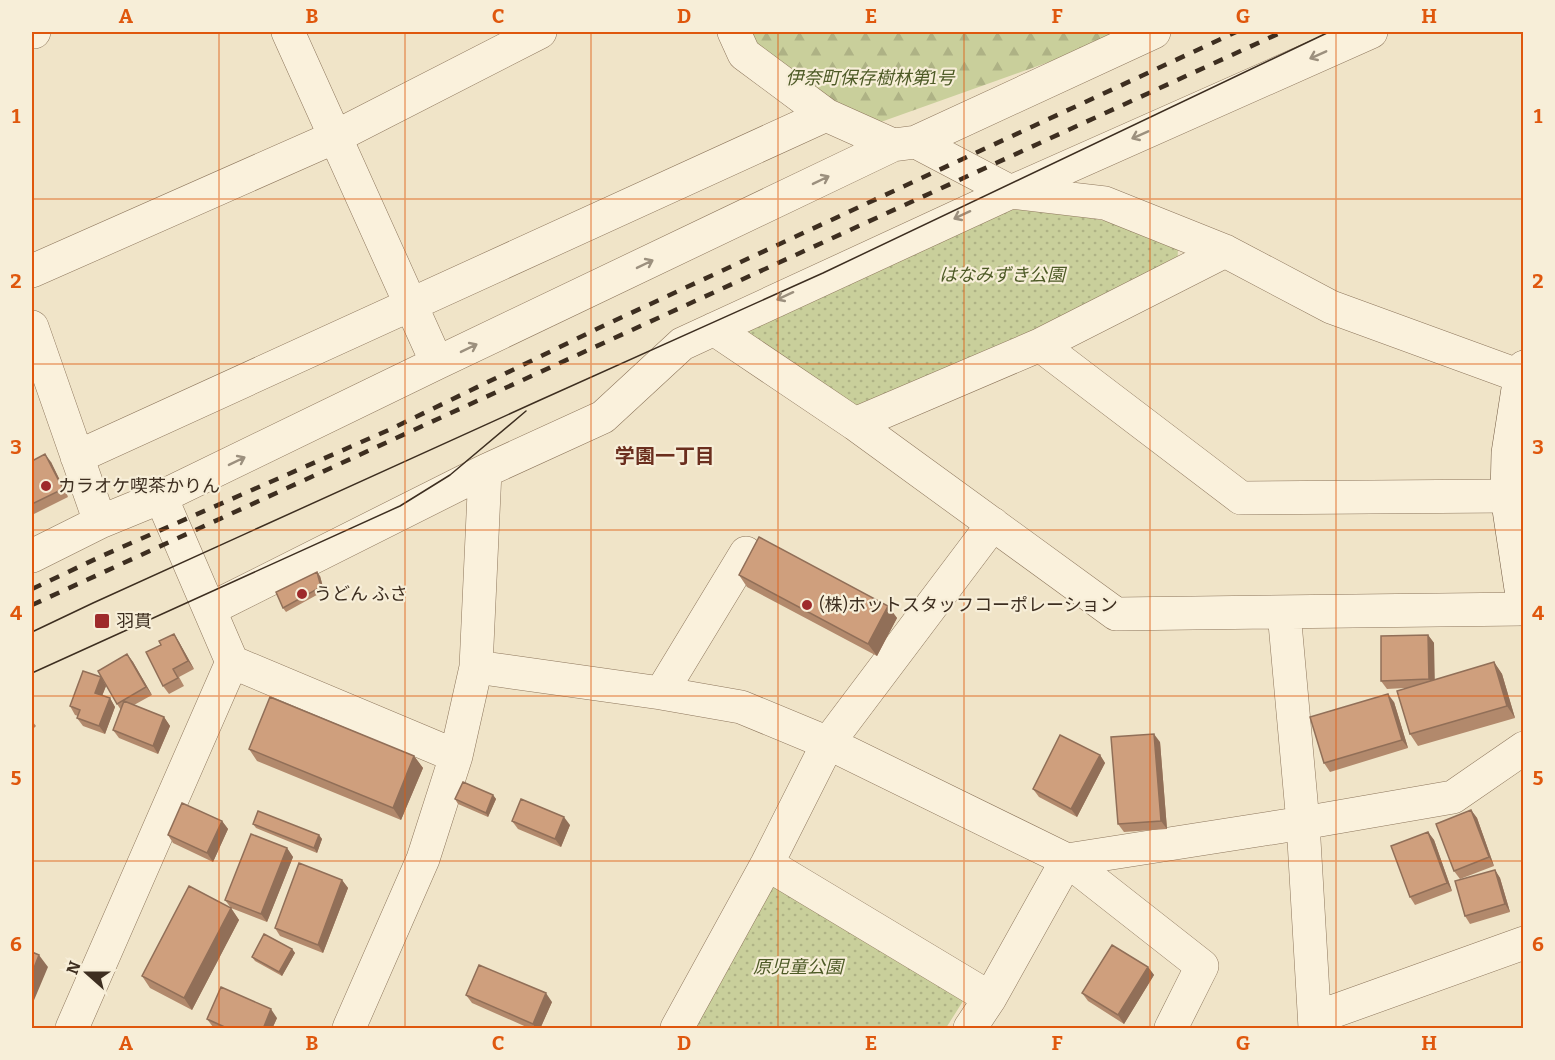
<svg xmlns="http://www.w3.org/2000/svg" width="1555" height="1060" font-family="Bitter,'Noto Sans JP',serif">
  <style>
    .grass { fill: url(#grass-dots) }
    .forest { fill: url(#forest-firs) }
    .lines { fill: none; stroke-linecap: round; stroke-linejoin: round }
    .street-casing { stroke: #8d765c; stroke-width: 34 }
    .secondary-casing { stroke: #6f573f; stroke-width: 34 }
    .street { stroke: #faf1dc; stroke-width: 33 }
    .secondary { stroke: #faf1dc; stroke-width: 33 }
    .tram { stroke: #3d2e20; stroke-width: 1.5 }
    .rail { stroke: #3d2e20; stroke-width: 4.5; stroke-dasharray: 10 10; stroke-linecap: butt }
    .wall { fill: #b2896c }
    .shaded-wall { fill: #916f58 }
    .building { fill: #cf9f7d; stroke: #916f58; stroke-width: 1.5 }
    .oneway { stroke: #9c907e }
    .grid { fill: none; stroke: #df570d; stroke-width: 1.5; stroke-opacity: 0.55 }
    .poi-dot { fill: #9e2a2b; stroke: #f7eed8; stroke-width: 2 }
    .labels { text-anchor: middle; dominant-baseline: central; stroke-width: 4.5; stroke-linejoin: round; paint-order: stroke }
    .park-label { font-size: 18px; font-style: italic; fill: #4d5a26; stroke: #f7eed8 }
    .poi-label { font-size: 18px; fill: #3d2e20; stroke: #f7eed8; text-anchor: start }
    .neighbourhood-label { font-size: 20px; font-weight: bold; fill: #6b2e1e; stroke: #f7eed8 }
    .neatline { fill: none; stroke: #df570d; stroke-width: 2 }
    .grid-label { font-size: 20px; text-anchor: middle; font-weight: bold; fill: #df570d }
  </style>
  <defs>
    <pattern id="grass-dots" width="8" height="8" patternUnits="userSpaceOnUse" patternTransform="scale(1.5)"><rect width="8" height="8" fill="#c9cf9b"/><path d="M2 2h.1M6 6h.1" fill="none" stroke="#aeb285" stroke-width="1.8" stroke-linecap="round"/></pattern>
    <pattern id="forest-firs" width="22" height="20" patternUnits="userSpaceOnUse" patternTransform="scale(1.5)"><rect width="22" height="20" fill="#c9cf9b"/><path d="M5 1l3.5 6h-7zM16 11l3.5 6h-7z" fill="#aeb285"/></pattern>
  </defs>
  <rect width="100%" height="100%" fill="#f0e4c8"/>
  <!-- grass -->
  <path class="grass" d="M1002,201L1116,223L1178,249L1177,268L864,412L747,340L741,326Z
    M774,879L965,998L946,1028H690Z"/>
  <!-- forest -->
  <path class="forest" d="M728,32H1133L864,128Z"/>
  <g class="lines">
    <defs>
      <path id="street" d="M32,32H34
        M288,32L437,363
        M734,32L744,54L826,115L893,145
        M916,142L1011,192L1105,203L1225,251L1331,307L1520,376
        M32,271L335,137L540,32
        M32,327L100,522
        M714,329L855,424L1116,614L1524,609
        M1040,345L1241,498L1507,496
        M855,424L1040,345L1225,251
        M77,457L826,115
        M32,556L100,522L161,497L437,363L893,145L916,142L1154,32
        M210,609L485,471L603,417L682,344L1011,192L1371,32
        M1284,612L1303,823L1315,1028
        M232,662L456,756
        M476,667L661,693L741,707L828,743L1067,860L1202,966L1171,1028
        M661,693L746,553
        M1067,860L1303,823L1453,797L1524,748
        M767,864L990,998
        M1315,1018L1524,943
        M72,1028L232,662L161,497
        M349,1028L423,859L456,756L476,667L485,471
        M677,1028L767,864L828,743L993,524
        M970,1028L990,998L1067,860"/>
      <path id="secondary" d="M1524,367L1520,376L1508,453L1507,496L1524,609"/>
    </defs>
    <!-- street casing -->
    <use href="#street" class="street-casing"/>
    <!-- secondary casing -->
    <use href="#secondary" class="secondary-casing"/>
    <!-- street -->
    <use href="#street" class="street"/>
    <!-- secondary -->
    <use href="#secondary" class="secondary"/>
    <!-- tram -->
    <path class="tram" d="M32,632L93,603L538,401L823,273L1329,32
      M32,673L400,506L450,475L526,411"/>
    <!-- rail -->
    <path class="rail" d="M32,589L104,555L391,429L603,326L1236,32
      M32,605L1282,32"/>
  </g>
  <!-- wall -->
  <path class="wall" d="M32,461L51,462L68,497L32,515Z
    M739,575L888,606L897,618L877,656L747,587Z
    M320,576L324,591L286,612L283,608Z
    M174,634L179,642L194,669L179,677L184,686L169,694L163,686L161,645Z
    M1428,635L1434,643V680L1494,662L1502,674L1515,718L1418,746L1410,734L1405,688L1387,689L1381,681Z
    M127,654L133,662L152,695L134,705L164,717L170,726L158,754L119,738L113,730L121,710L117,704Z
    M101,677L106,686L102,696L110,698L115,707L105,734L83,726L77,718L78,716L75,715L70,706Z
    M1394,702L1408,748L1330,772L1324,763Z
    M32,721L36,726L32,730Z
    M1160,742L1167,829L1124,832L1118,824Z
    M249,749L414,756L423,768L401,820L257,761Z
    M1100,755L1105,763L1077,817L1039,797L1033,789Z
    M493,795L496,799L488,817L458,804L455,799Z
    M1471,810L1477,818L1494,866L1460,879L1454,871Z
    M222,821L228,829L213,862L173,843L168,835Z
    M512,821L570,825L561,847L518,829Z
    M253,824L319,835L322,839L317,853L256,828Z
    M1428,832L1434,840L1452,891L1415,905L1410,897Z
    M287,848L293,857L267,922L231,908L239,920L192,1010L150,988L142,976L231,908L225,900Z
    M1495,870L1500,878L1510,912L1470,924L1465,916Z
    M342,880L348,888L323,953L280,936L275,928Z
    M292,949L295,953L282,976L255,961L252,957Z
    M1148,967L1154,975L1124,1024L1088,1001L1082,993Z
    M466,995L552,1002L540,1029H531L472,1003Z
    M277,1018L272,1029H216L213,1027L207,1019Z"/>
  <!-- shaded-wall -->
  <path class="shaded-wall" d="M45,454L51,462L68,497L63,489Z
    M317,572L320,576L324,591L321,587Z
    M888,606L897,618L877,656L868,644Z
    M174,634L179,642L194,669L188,661Z
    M1428,635L1434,643L1435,688L1429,679Z
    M127,654L133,662L152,695L146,687Z
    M1494,662L1502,674L1515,718L1507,706Z
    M101,677L106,686L100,701L95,693Z
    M1388,694L1394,702L1408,748L1402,740Z
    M110,698L115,707L105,734L99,726Z
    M164,717L170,726L158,754L153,746Z
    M1154,734L1160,742L1167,829L1161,821Z
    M1100,755L1105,763L1077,817L1071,809Z
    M414,756L423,768L401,820L393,808Z
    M493,795L496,799L488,817L486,813Z
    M1471,810L1477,818L1494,866L1489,857Z
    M564,817L570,825L561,847L555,839Z
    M222,821L228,829L213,862L207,853Z
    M1428,832L1434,840L1452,891L1447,883Z
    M319,835L322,839L317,853L314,848Z
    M287,848L293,857L267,922L261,914Z
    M1495,870L1500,878L1510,912L1505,904Z
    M342,880L348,888L323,953L318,945Z
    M231,908L239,920L192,1010L184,998Z
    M292,949L295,953L282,976L279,972Z
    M39,955L48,967L32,1005V973Z
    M1148,967L1154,975L1124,1024L1118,1015Z
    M546,993L552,1002L540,1029H536L533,1024Z
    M271,1009L277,1018L272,1029H263Z"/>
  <!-- building -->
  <path class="building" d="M45,454L63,489L32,504V461Z
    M759,537L888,606L868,644L739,575Z
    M317,572L321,587L283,608L276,592Z
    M174,634L188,661L173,669L178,678L163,686L146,652L161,645L159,641Z
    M1428,635L1429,679L1381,681V636Z
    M127,654L146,687L117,704L98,671Z
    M1494,662L1507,706L1410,734L1397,691Z
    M83,671L101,677L95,693L110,698L99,726L77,718L80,710L70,706Z
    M1388,694L1402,740L1324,763L1310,717Z
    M270,697L414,756L393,808L249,749Z
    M124,701L164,717L153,746L113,730Z
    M1154,734L1161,821L1118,824L1111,737Z
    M1060,735L1100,755L1071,809L1033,789Z
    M463,782L493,795L486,813L455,799Z
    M521,799L564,817L555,839L512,821Z
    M182,803L222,821L207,853L168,835Z
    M1471,810L1489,857L1454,871L1436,824Z
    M258,811L319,835L314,848L253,824Z
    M1428,832L1447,883L1410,897L1391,846Z
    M251,834L287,848L261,914L225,900Z
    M299,863L342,880L318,945L275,928Z
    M1495,870L1505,904L1465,916L1455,881Z
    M189,886L231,908L184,998L142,976Z
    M264,934L292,949L279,972L252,957Z
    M1112,945L1148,967L1118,1015L1082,993Z
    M32,952L39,955L32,973Z
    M479,965L546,993L533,1024L466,995Z
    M221,987L271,1009L263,1029H229L207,1019Z"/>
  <!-- one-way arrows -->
  <defs><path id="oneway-shaft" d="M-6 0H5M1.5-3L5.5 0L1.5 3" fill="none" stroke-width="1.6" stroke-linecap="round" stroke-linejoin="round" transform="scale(1.5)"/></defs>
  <g class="oneway">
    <use href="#oneway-shaft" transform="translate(1318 55) rotate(156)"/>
    <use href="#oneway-shaft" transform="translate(1140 135) rotate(156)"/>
    <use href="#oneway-shaft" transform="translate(821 180) rotate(-26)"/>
    <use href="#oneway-shaft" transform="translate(962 215) rotate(155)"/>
    <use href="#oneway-shaft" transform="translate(645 264) rotate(-26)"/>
    <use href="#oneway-shaft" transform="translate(785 296) rotate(155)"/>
    <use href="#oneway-shaft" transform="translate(469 348) rotate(-26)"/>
    <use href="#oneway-shaft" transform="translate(237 461) rotate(-26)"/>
  </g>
  <!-- grid -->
  <path class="grid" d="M219,32V1028M405,32V1028M591,32V1028M778,32V1028M964,32V1028M1150,32V1028M1336,32V1028M32,199H1524M32,364H1524M32,530H1524M32,696H1524M32,861H1524"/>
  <!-- markers -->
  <g class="poi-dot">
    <circle cx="46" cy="486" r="6"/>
    <circle cx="302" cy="594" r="6"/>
    <circle cx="807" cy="605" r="6"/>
    <rect x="94" y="613" width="16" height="16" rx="3"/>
  </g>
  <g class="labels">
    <!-- park labels -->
    <g class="park-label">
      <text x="870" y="78">伊奈町保存樹林第1号</text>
      <text x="1002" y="275">はなみずき公園</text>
      <text x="798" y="967">原児童公園</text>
    </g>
    <!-- poi labels -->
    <g class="poi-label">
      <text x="58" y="486">カラオケ喫茶かりん</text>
      <text x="314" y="594">うどん ふさ</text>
      <text x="819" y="605">(株)ホットスタッフコーポレーション</text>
      <text x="116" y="621">羽貫</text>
    </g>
    <!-- neighbourhood labels -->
    <g class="neighbourhood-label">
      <text x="665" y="456">学園一丁目</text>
    </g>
  </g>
  <!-- border -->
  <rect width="1555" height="1060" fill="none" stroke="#f7eed8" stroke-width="66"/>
  <!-- north arrow -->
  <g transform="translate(87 973) rotate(291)" stroke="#f7eed8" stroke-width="4.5" paint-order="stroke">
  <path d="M0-4.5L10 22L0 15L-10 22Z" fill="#3d2e20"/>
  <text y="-9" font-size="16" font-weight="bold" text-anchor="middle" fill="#3d2e20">N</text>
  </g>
  <rect x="33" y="33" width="1489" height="994" class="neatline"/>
  <g class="grid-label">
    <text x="126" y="23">A</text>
    <text x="312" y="23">B</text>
    <text x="498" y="23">C</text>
    <text x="684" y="23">D</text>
    <text x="871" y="23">E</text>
    <text x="1057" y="23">F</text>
    <text x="1243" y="23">G</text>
    <text x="1429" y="23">H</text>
    <text x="16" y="123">1</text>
    <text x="1538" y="123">1</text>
    <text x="16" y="288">2</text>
    <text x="1538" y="288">2</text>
    <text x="16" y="454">3</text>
    <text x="1538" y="454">3</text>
    <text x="16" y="620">4</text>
    <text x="1538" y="620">4</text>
    <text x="16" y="785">5</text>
    <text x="1538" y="785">5</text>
    <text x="16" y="951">6</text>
    <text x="1538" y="951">6</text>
    <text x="126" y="1050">A</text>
    <text x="312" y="1050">B</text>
    <text x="498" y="1050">C</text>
    <text x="684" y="1050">D</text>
    <text x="871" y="1050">E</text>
    <text x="1057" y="1050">F</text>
    <text x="1243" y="1050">G</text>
    <text x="1429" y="1050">H</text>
  </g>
</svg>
